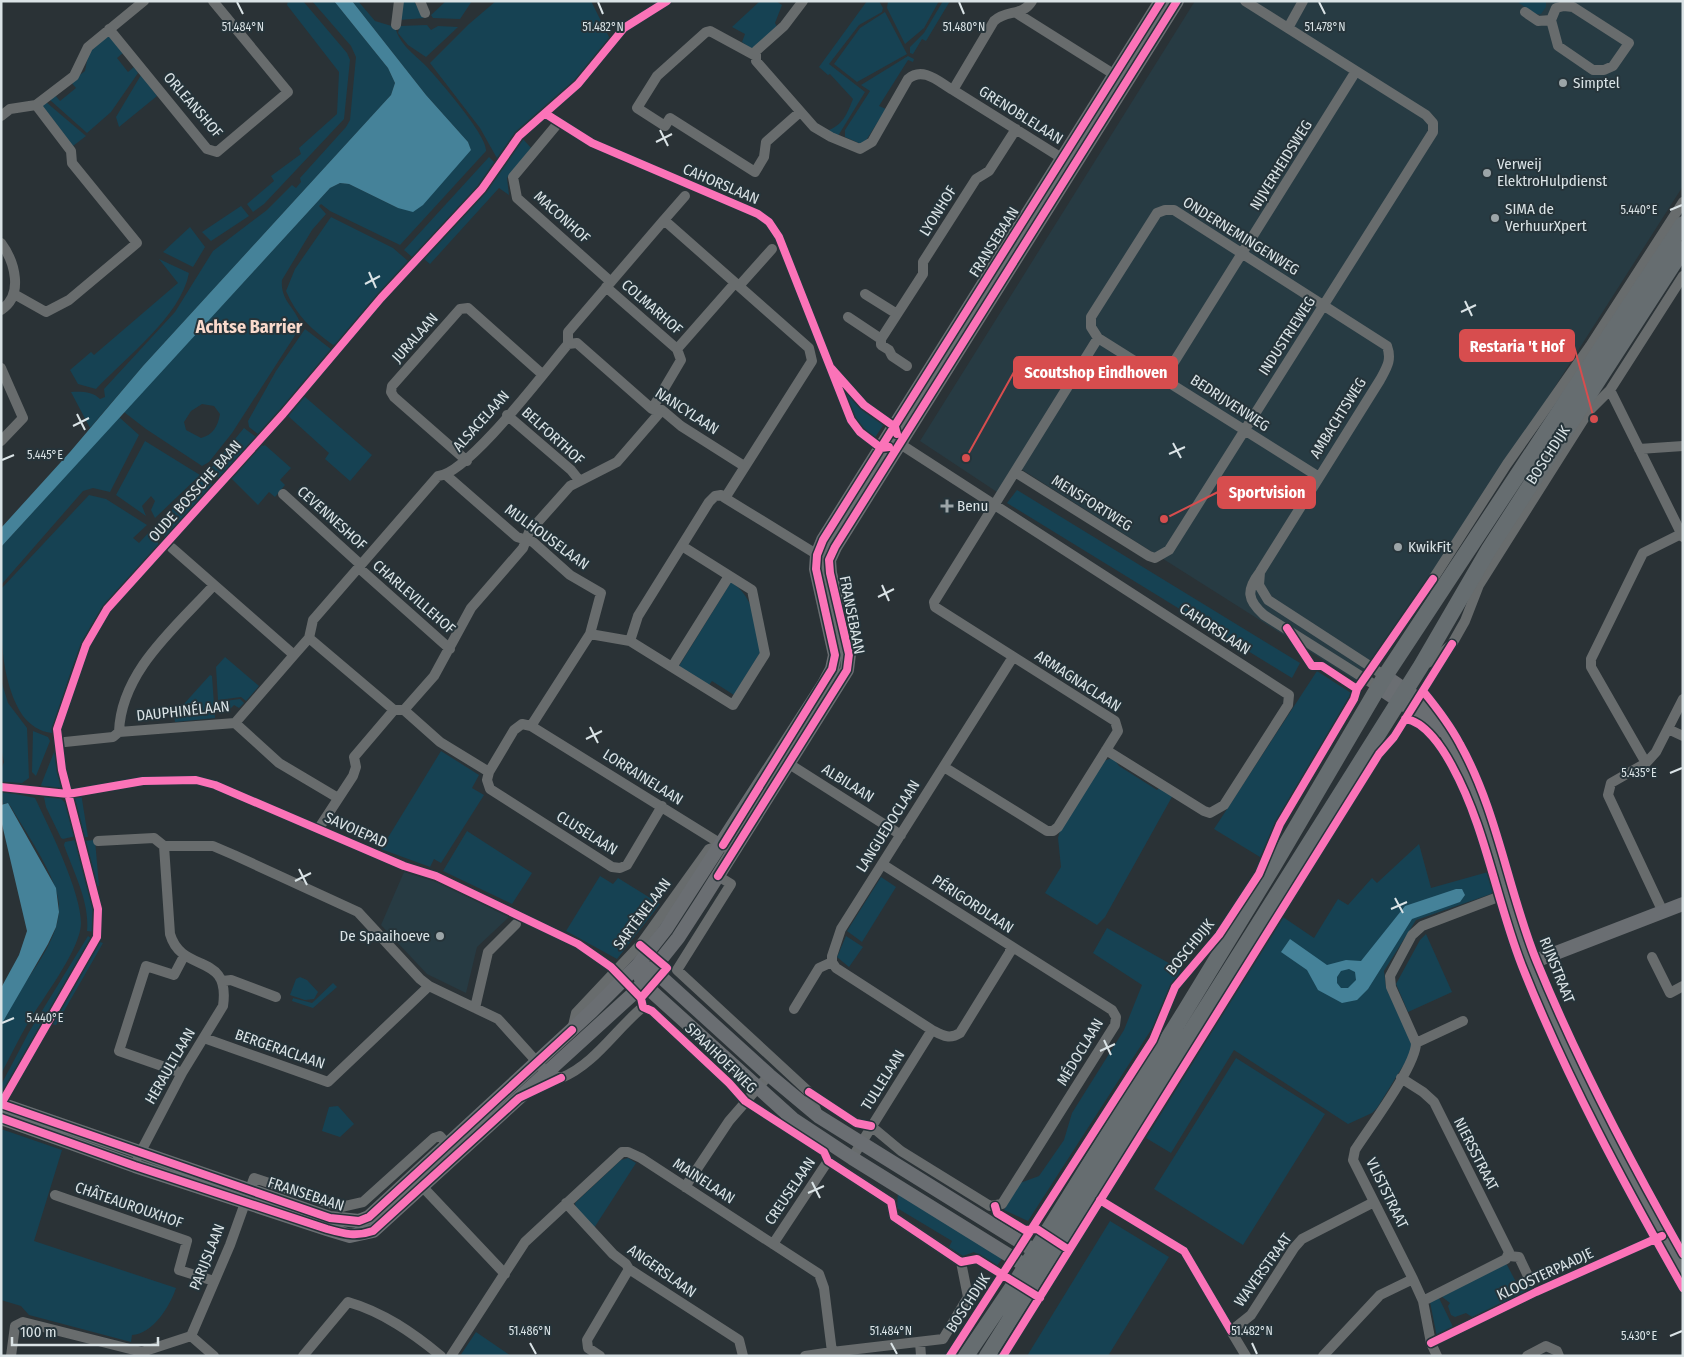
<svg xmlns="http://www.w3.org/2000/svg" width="1684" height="1357" font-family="'Fira Sans Condensed',sans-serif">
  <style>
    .built { fill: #273b43 }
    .green { fill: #164253; fill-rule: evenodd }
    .water { fill: #458299; fill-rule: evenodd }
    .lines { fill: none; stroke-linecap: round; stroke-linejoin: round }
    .street { stroke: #686c6d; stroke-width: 10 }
    .secondary { stroke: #6a6e72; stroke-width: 14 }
    .primary { stroke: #666d70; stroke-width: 16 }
    .cycleway-casing { stroke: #26343a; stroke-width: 11 }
    .cycleway { stroke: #fb73b8; stroke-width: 8 }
    .ticks { fill: none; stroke: #dae3e6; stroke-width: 2 }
    .poi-dot { fill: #9ca5a8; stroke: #26343a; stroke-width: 2 }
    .labels { text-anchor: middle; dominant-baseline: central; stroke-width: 4; stroke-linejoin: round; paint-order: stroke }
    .poi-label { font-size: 15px; fill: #dae3e6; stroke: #26343a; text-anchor: start }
    .street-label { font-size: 15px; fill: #dae3e6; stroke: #26343a }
    .quarter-label { font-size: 18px; font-weight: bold; fill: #f9dacc; stroke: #26343a }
    .ticks-label { font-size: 12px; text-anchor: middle; fill: #dae3e6; stroke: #26343a; stroke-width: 4; stroke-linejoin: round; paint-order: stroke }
    .leader { fill: none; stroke: #d74d4e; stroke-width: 2 }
    .callout-dot { fill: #d74d4e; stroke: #26343a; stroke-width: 2 }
    .callout { fill: #d74d4e; stroke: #d74d4e; stroke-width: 2 }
    .callout-label { font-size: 16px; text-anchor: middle; font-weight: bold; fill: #fff }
  </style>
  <rect width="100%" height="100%" fill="#2a3236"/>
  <!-- built -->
  <path class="built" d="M1195,1H1683V186L1364,686L1021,469L1003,496L920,441Z
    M404,872L437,882L509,917L477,947L466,993L427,974L381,925Z"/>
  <!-- green -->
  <path class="green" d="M288,1H303L347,53L350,60L344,119L264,204L253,212L247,204L274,181L271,176L301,154L299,148L337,114L339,72L287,5Z
    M312,1H334L388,68L395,83L391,95L143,366L90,428L71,392C81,391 94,392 100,399L105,397L104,389L175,312L213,251L267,210L292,185L296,188L301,182L300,178L346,127L350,120L356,57L351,46Z
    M352,1H358L375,21L395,27C400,45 413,53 426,66C438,79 488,136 486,151L400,245L330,211L321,204L319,206L326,214L312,230L282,280C280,302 297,308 301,326L232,433L209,462L202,466L146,429L124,412L330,188L340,183L349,184L398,208L471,150L468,142L426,95ZM202,404L214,406L220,414C218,426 213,435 201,438L186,430L184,422L191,411Z
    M401,1H414L424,18L399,20Z
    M446,1H472L460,19L433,18L431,15Z
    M496,1H591L609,37C609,53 557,102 542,113C534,120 525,125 518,133C512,141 507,155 498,160L480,128L430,63L469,24Z
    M760,1H776L782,5L775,23L777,27L753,50L742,42L745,34L732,27Z
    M867,1H879L883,8L882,12L859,25L829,64L865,92L838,136L827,131C843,125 847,114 853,99L830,74L828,75L819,67Z
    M888,1H939L924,28L905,44L887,8Z
    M943,1H950L926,41L922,39L913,54L910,53V47L924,33Z
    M1520,1H1546V7L1541,14H1536L1519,3Z
    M885,12L907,54L857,82L834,64L860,28Z
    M427,25L431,30L438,26L458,27L426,57L408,45L398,33L400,26Z
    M108,35L123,53L117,58L128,72L134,67L138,73L111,112L87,133L50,100L55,95L60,101L76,88L71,82L85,71L89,51Z
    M908,56L914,59L913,62L908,60L879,106L886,109L865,142L861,144L845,137V130L870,91L861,85Z
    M141,75L157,96L119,127L116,117Z
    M46,102L86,136L73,146L45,109L42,105Z
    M523,139L531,148L507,178L509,195L499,188L430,264L423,258L485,189Z
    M489,157L497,165L469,200L417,256L412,257L404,250Z
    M241,206L249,216L211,241L202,232Z
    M331,217L393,248L408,261L340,341L333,345C312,330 296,315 286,291L295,269Z
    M190,227L205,247L193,267L163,252Z
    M159,259L189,273C181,316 125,358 96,389L78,384L70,370L91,352L94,355L178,283Z
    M305,329L332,350C320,364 271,431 258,434L249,427L248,421L276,371Z
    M840,381L863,407L884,424L874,439L855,419Z
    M304,396L372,455L350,481L325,459L329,453L287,415Z
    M119,417L139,435L110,492L93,488L83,491L1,585V547Z
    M244,428L256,437V440L220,478L208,472Z
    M145,441L200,475L155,518L151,510L155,501L151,496L142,506L146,516L116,495Z
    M261,444L263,446L265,445L291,468L280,480L285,485L275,497L269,492L258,505L230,477Z
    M203,479H209L212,485L165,538L158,523Z
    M1017,490L1300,663L1292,678L1007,503Z
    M89,495L106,499L147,525L133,538L139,543L152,529L159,545C136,571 108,597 90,628C72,659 64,695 54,729L52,733C40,732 30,725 23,716C0,681 1,633 1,589Z
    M731,582C755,597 756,625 761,651L734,695L712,681L709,685L679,666Z
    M225,657L259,686L246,701L241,697L218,700L216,667Z
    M1317,671L1351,693L1260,857L1214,829Z
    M210,675L212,676L215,718L175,722L174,715Z
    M1,680L8,703L27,728L29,778L22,783L1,782V770L4,762L1,748Z
    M240,699L244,703L239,708L234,705L230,709L219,711L218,702Z
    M33,731L48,737L50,741L36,776L32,772Z
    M56,747L64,786L61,789H42L41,785Z
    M441,751L479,775L472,788L484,795L441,863L434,859L430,867L381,849Z
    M1109,759H1114L1119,766L1157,790L1160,787L1173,795L1105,917L1097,925L1045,893L1061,867L1058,838L1060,831L1104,761Z
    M2,791L35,798C49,827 81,892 81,923C81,949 42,999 28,1023C18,1040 10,1057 1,1074C1,1061 0,1035 2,1024C15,986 67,941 58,898C53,871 25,831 11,807L8,803L3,804Z
    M81,793L88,837H83L73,800L77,794Z
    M44,797L60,798L68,805L76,836L63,839L61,838L46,807Z
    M467,831L532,873L512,904L443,871Z
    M75,840L94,904L95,932L87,931C90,902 73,871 64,845L65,842Z
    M95,840L99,886H95L84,841Z
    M1419,844L1431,888L1488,872L1493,891L1491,894L1416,920L1384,971L1386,987L1412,1044L1411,1053L1377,1108L1372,1113L1348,1124L1234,1050L1171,1153L1146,1138L1283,917L1314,938L1338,899L1348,905L1372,878L1377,883Z
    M600,876L613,884L618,878L660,904L617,959L566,931Z
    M881,877L896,887L862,942L847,931Z
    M1107,928L1181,970L1164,1000L1160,1016L1028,1221L1004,1210L1020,1183L1039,1176L1064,1140L1072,1113L1124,1030L1142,985L1093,953Z
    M1426,934L1452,992L1408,1012L1396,984L1420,940Z
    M88,936L92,939L91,942L1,1098V1085L29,1032Z
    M846,936L863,947L849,967L837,957Z
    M98,941L103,943L56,1025L51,1024Z
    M300,977L307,980L318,992L314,999L305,1000L290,995L296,979Z
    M333,983L337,987L313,1008L292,1001L293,998L312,1003Z
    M1236,1058L1325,1114L1243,1245L1154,1189Z
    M338,1106L354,1124L340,1137L322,1131L329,1107Z
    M1,1129L62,1150L34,1241L176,1288C170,1306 153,1334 132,1335L131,1342L29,1315L21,1306L1,1300Z
    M628,1158L636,1163L594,1228L576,1209L575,1203L621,1160Z
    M898,1191L1003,1257L997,1266L974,1252L963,1256L949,1247L952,1241L897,1208Z
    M1110,1221L1169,1257L1108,1356H1027Z
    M1506,1263L1516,1282L1527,1277L1532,1287V1292L1475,1319L1466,1313L1455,1317L1451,1315L1448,1306L1450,1303L1441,1296Z
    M1439,1298L1454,1329L1437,1337L1430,1302Z
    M476,1332L511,1356H460Z"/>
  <!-- water -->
  <path class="water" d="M334,1H352L426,95L468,142L471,150L423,205L413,212L398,208L349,184L340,183L330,188L1,547V528L70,452L143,366L391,95L395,83L388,68Z
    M8,803L56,888L59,912L56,927L48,944L1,1025V988L19,955L27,931L1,820V805Z
    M1456,889H1462L1465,895L1460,902L1412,919L1368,989L1357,1000L1342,1003L1318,990L1307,970L1281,952L1290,939L1327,965L1346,960L1361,961L1405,906ZM1349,969L1355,972L1356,980L1348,988H1341L1337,983V977L1341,971Z"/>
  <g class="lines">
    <!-- street -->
    <path class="street" d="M420,1L425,13
      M803,1L784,26L756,51V61L814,127L831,137L860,149L872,142L908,79C923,66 939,82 953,90L994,21C1007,9 1022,17 1032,1
      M1245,1L1356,71
      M1564,6L1573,7L1629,43L1613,66L1604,70H1593L1558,46L1551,20L1556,8Z
      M1525,12L1538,21L1551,20
      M1018,14L1115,75
      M396,25L399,1
      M1288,28L1303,1
      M109,29L207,149L217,152L288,92L213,1
      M756,56L710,31L706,32L657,76L637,108L665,126L670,118L755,172L764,157L766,142L800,112
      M953,90L1068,162
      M1,116L10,109L36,105L74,76L88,47L144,1
      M559,122L513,177L517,198L611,282
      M664,220L685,196
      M1,243C15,262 24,295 1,310
      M739,286L772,249
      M606,287L677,349L681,360L652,409
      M14,294L46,312L69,300L137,243L72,163L71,151L36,105
      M865,294L897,314
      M848,317L881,339V345L889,350L892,356L907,366
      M881,339L923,274V262L976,179L989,171L1016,129
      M568,344L577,343L652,409L662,410L681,426L744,466
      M677,349L735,283
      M1,368L23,418L1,441
      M1610,390L1683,537
      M507,415L571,470L579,480
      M894,440L1289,695L1288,705L1224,805L1210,813L1204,811L1106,750
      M1639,449L1683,446
      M467,461L394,397L391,392L392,386L460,309L468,308L542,374
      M1015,472L1149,556L1155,558L1169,550L1433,132V123L1426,115L1356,71L1164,378
      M446,475L517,537L533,542L570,575L601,593L590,634L531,726
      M1319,477L1098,338L1091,327V317L1157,213L1165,210H1174L1387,346C1392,360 1387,367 1380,380L1260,572C1246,590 1247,600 1264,615L1378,687
      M283,494L361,565
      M359,568L450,649
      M1260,572L1259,585L1268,600L1385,676
      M1436,595L1433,579L1507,464L1590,346L1683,202
      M590,634L630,641L733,705L765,654L752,590L682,546
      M309,638L394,710H404L440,742L489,772L514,730L522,724L531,726L734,852
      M630,641L638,616L709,502L715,496L721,495L725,498
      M294,655L309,638L313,620L438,476C468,474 546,370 568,344V332L664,220L809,348L812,361L725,498L821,557
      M1421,666L1434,660L1452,644L1465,621L1479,585L1589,411L1610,390L1683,276
      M672,667L729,576
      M404,710L434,676L471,608L523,548L529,532L570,486L617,462L662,410
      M235,723L279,763L338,798
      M1668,729L1683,736
      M119,732C121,671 176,627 214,585
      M65,742L113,737L119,732L235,723L294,655L172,548
      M783,760L901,835
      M1646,763L1591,667V659L1643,553L1681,534
      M944,767L1047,831H1053L1058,827L1118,731L1115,721L935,607L934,602L1098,338
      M489,772L487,780L490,789L612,867L620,868L627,865L662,806
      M319,828L353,776L356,767L354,757L394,710
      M98,841L154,838L164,846H213L234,855L358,912L420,979L429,986L498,1019L547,1073L561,1078C594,1065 616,1029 643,1007L652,1011L729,1083L745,1101
      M718,876L731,884L677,970L809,1092L818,1115
      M1663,912L1608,795L1611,783L1646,763L1656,752L1683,699
      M1652,957L1670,993L1683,986
      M832,962L836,968L932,1030C942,1035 949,1040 960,1033L1010,952V946
      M223,981L231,980L276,997
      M475,1008L488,952L516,924
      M794,1009L819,968L832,962V956L841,929L1013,657
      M572,1030L576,1013L640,945L709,849L722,845
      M204,1038L328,1082L429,986
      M1416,1043L1463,1021
      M182,1073L119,1051L146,966L174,975L184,956
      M1401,1078L1423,1092L1434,1102L1509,1252L1506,1259L1423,1301
      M871,1126L901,1151L990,1206L1002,1204L1115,1025L1116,1017L1112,1010L882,864
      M138,1157L182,1073L223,1006C231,951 182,975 170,934L164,846
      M852,1158L932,1030
      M418,1182L505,1274
      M685,1187L729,1121L769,1075
      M55,1195L187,1241L179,1270L214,1281
      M566,1203L613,1254L626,1264L629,1269L739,1340L743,1356
      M773,1244L828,1161L891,1202L894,1217L961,1262L968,1297L943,1339L832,1352
      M1509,1256L1519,1257L1528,1276
      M1413,1279L1353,1160L1355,1150C1369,1128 1416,1066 1416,1043L1391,987L1390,976L1412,935L1422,926L1506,894
      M920,1342L921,1356
      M11,1356L15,1326L23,1322L142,1352L191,1336
      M214,1356L191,1336L230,1245L254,1178L341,1207L363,1202L434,1138L440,1136L448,1145
      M303,1356L348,1302C383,1312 413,1333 441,1356
      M451,1356L525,1242L622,1152H628L641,1158L819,1274L824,1288L832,1352L805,1356
      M600,1356L588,1348L587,1340L629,1269
      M1246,1356L1231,1331L1251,1315L1294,1248L1302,1239L1374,1202
      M1323,1356L1380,1295L1413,1279L1423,1301L1431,1343L1437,1356
      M1527,1356L1546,1346L1557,1351L1559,1356"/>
    <!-- secondary -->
    <path class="secondary" d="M1385,676L1418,699L1438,719L1448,736L1476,798L1530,963L1566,1050L1636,1187L1683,1272
      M1378,687L1411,709L1437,731
      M1530,963L1683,904
      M645,968L652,969L660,976L769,1075L818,1116L1035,1251L1039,1259
      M639,973L642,982L649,989L793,1119L852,1158L1026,1266H1036
      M1,1104L330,1218L359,1221L369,1217L592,1011L637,966L666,929L824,684L832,669L835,655L816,569L817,555L823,540L1161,1
      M1,1118L135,1166L327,1229L350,1236L373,1231L635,992L678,938L702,901L847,670L849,654L830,573L829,560L835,547L1177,1"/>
    <!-- primary -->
    <path class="primary" d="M966,1356L1016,1282L1185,1011L1274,865L1385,676L1683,224
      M987,1356L1421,666L1489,549L1683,249"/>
    <defs>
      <path id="cycleway" d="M546,114L592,143L758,214L769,222L779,237L851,420L860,432L881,448L889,447
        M831,368L864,405L895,427L897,434
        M1287,628L1312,666H1322L1357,689
        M1423,691C1437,708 1450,725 1460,744C1498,812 1508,891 1537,962C1578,1062 1629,1159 1683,1254
        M1405,719C1425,721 1443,749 1452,766C1486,828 1496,900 1522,966C1566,1077 1624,1184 1683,1288
        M1,787L68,794L143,781L196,780L215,785L404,866L436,876L578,944L611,967L641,998
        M723,845L832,669L835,655L816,569L817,555L823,540L1161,1
        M718,876L847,670L849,654L830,573L829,560L835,547L1177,1
        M640,945L667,968L641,998
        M641,998L643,1007L652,1011L729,1083L745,1101L824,1152L828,1161L891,1202L894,1217L961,1262L977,1259L1040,1298
        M809,1092L856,1123L871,1126
        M1,1104L97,937L98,909L62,770L57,729L86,645L107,609L283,414L381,298L482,189L519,136L578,84L624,28L667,1
        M1,1104L330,1218L359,1221L369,1217L572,1030
        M1,1118L135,1166L327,1229C345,1234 356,1237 373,1231L519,1098L561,1078
        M1100,1200L1184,1251L1231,1331
        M995,1206L997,1213L1025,1230L1037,1229L1069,1250
        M1431,1343L1536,1292L1662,1236
        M950,1356L1153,1040L1175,987L1219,935L1259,874L1280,824L1354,699L1357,689L1433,579
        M1003,1356L1379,754L1394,737L1452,644"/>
    </defs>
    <!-- cycleway casing -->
    <use href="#cycleway" class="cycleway-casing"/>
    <!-- cycleway -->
    <use href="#cycleway" class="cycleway"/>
  </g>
  <!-- ticks -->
  <path class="ticks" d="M237,2L243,14M598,2L603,14M959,2L964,14M1319,2L1325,14M660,130L668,146M656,142L672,134M1670,210L1682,205M369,272L376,288M365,284L380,276M1465,301L1472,316M1461,312L1476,305M77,414L85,430M73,426L89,418M1173,443L1181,458M1169,454L1185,447M2,460L14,455M882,585L889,601M878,597L894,589M590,727L598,743M586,739L602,731M1670,773L1682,768M299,869L307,885M295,881L311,873M1395,898L1403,913M1391,909L1407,902M2,1023L14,1018M1104,1040L1111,1055M1100,1051L1115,1044M812,1182L820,1198M808,1193L824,1186M1670,1336L1682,1331M530,1343L536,1354M891,1343L897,1354M1252,1343L1257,1354"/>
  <!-- markers -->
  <g class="poi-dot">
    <circle cx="1563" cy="83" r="5"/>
    <circle cx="1487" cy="173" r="5"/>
    <circle cx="1495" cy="218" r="5"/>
    <path d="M944.5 498.5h5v5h5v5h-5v5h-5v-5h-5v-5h5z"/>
    <circle cx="1398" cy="547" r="5"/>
    <circle cx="440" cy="936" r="5"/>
  </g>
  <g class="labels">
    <!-- poi labels -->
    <g class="poi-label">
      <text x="1573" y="83">Simptel</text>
      <text x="1497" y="164">Verweij<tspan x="1497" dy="17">ElektroHulpdienst</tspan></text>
      <text x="1505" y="209">SIMA de<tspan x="1505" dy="17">VerhuurXpert</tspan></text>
      <text x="957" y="506">Benu</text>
      <text x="1408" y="547">KwikFit</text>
      <text x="430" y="936" text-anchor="end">De Spaaihoeve</text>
    </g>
    <!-- street labels -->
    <g class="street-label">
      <text transform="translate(193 105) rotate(49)">ORLEANSHOF</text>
      <text transform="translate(1021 115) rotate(32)">GRENOBLELAAN</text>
      <text transform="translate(1281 165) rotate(-58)">NIJVERHEIDSWEG</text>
      <text transform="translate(721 184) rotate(23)">CAHORSLAAN</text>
      <text transform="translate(938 211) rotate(-58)">LYONHOF</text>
      <text transform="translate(562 217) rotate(42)">MACONHOF</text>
      <text transform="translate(1241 236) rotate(32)">ONDERNEMINGENWEG</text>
      <text transform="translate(994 242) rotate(-58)">FRANSEBAAN</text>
      <text transform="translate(652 307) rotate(41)">COLMARHOF</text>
      <text transform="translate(1287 336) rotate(-57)">INDUSTRIEWEG</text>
      <text transform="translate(415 338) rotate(-48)">JURALAAN</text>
      <text transform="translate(1230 403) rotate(33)">BEDRIJVENWEG</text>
      <text transform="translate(687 411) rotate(33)">NANCYLAAN</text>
      <text transform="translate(1338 418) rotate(-58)">AMBACHTSWEG</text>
      <text transform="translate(481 421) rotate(-48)">ALSACELAAN</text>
      <text transform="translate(553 436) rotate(42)">BELFORTHOF</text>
      <text transform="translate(1548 455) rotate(-57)">BOSCHDIJK</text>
      <text transform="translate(195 491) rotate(-48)">OUDE BOSSCHE BAAN</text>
      <text transform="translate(1092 503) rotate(32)">MENSFORTWEG</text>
      <text transform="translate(332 518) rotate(42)">CEVENNESHOF</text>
      <text transform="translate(547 537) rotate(36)">MULHOUSELAAN</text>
      <text transform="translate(414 597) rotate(41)">CHARLEVILLEHOF</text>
      <text transform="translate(852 615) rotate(79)">FRANSEBAAN</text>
      <text transform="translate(1215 629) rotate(33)">CAHORSLAAN</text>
      <text transform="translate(1078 681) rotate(33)">ARMAGNACLAAN</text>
      <text transform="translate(183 711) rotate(-6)">DAUPHINÉLAAN</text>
      <text transform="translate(643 777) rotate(32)">LORRAINELAAN</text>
      <text transform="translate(848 783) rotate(32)">ALBILAAN</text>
      <text transform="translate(888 826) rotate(-58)">LANGUEDOCLAAN</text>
      <text transform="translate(356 830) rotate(24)">SAVOIEPAD</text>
      <text transform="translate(587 833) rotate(32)">CLUSELAAN</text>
      <text transform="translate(973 904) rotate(33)">PÉRIGORDLAAN</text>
      <text transform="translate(642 914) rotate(-53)">SARTÈNELAAN</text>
      <text transform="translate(1190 947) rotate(-51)">BOSCHDIJK</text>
      <text transform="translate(1557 970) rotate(68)">RIJNSTRAAT</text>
      <text transform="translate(280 1049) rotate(19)">BERGERACLAAN</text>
      <text transform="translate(1080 1052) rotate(-59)">MÉDOCLAAN</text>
      <text transform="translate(721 1058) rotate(44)">SPAAIHOEFWEG</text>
      <text transform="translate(170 1066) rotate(-60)">HERAULTLAAN</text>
      <text transform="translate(883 1080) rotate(-58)">TULLELAAN</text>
      <text transform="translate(1476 1154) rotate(63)">NIERSSTRAAT</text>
      <text transform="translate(704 1181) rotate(33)">MAINELAAN</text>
      <text transform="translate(790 1191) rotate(-56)">CREUSELAAN</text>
      <text transform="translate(1387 1193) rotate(64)">VLISTSTRAAT</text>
      <text transform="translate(306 1194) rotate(18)">FRANSEBAAN</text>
      <text transform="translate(129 1205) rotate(19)">CHÂTEAUROUXHOF</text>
      <text transform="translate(207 1257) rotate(-68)">PARIJSLAAN</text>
      <text transform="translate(1263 1270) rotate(-54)">WAVERSTRAAT</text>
      <text transform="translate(662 1271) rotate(35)">ANGERSLAAN</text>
      <text transform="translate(1545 1274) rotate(-25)">KLOOSTERPAADJE</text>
      <text transform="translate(968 1303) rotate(-57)">BOSCHDIJK</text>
    </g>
    <!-- quarter labels -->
    <g class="quarter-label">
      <text x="249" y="327">Achtse Barrier</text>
    </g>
  </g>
  <g class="ticks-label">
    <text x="243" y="31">51.484°N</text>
    <text x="603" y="31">51.482°N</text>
    <text x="964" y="31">51.480°N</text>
    <text x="1325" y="31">51.478°N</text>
    <text x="1639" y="214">5.440°E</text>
    <text x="45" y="459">5.445°E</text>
    <text x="1639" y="777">5.435°E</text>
    <text x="45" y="1022">5.440°E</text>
    <text x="530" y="1335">51.486°N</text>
    <text x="891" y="1335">51.484°N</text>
    <text x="1252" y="1335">51.482°N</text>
    <text x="1639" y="1340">5.430°E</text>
  </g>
  <!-- callouts -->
  <path class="leader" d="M1594 419L1574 346M966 458L1014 372M1164 519L1218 492"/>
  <g class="callout-dot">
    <circle cx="1594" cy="419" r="5"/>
    <circle cx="966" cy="458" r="5"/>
    <circle cx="1164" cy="519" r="5"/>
  </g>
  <g class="callout">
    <rect x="1460" y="330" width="114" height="31" rx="5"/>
    <rect x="1014" y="357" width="163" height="31" rx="5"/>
    <rect x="1218" y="477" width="97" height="31" rx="5"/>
  </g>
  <g class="callout-label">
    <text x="1517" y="352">Restaria 't Hof</text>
    <text x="1096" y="378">Scoutshop Eindhoven</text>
    <text x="1267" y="498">Sportvision</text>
  </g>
  <!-- border -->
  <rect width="1684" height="1357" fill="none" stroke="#dae3e6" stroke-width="5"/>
  <!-- scale -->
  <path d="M12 1337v8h146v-8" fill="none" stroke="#dae3e6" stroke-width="2.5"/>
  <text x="20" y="1337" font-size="15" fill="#dae3e6" stroke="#26343a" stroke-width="4" paint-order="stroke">100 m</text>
</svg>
